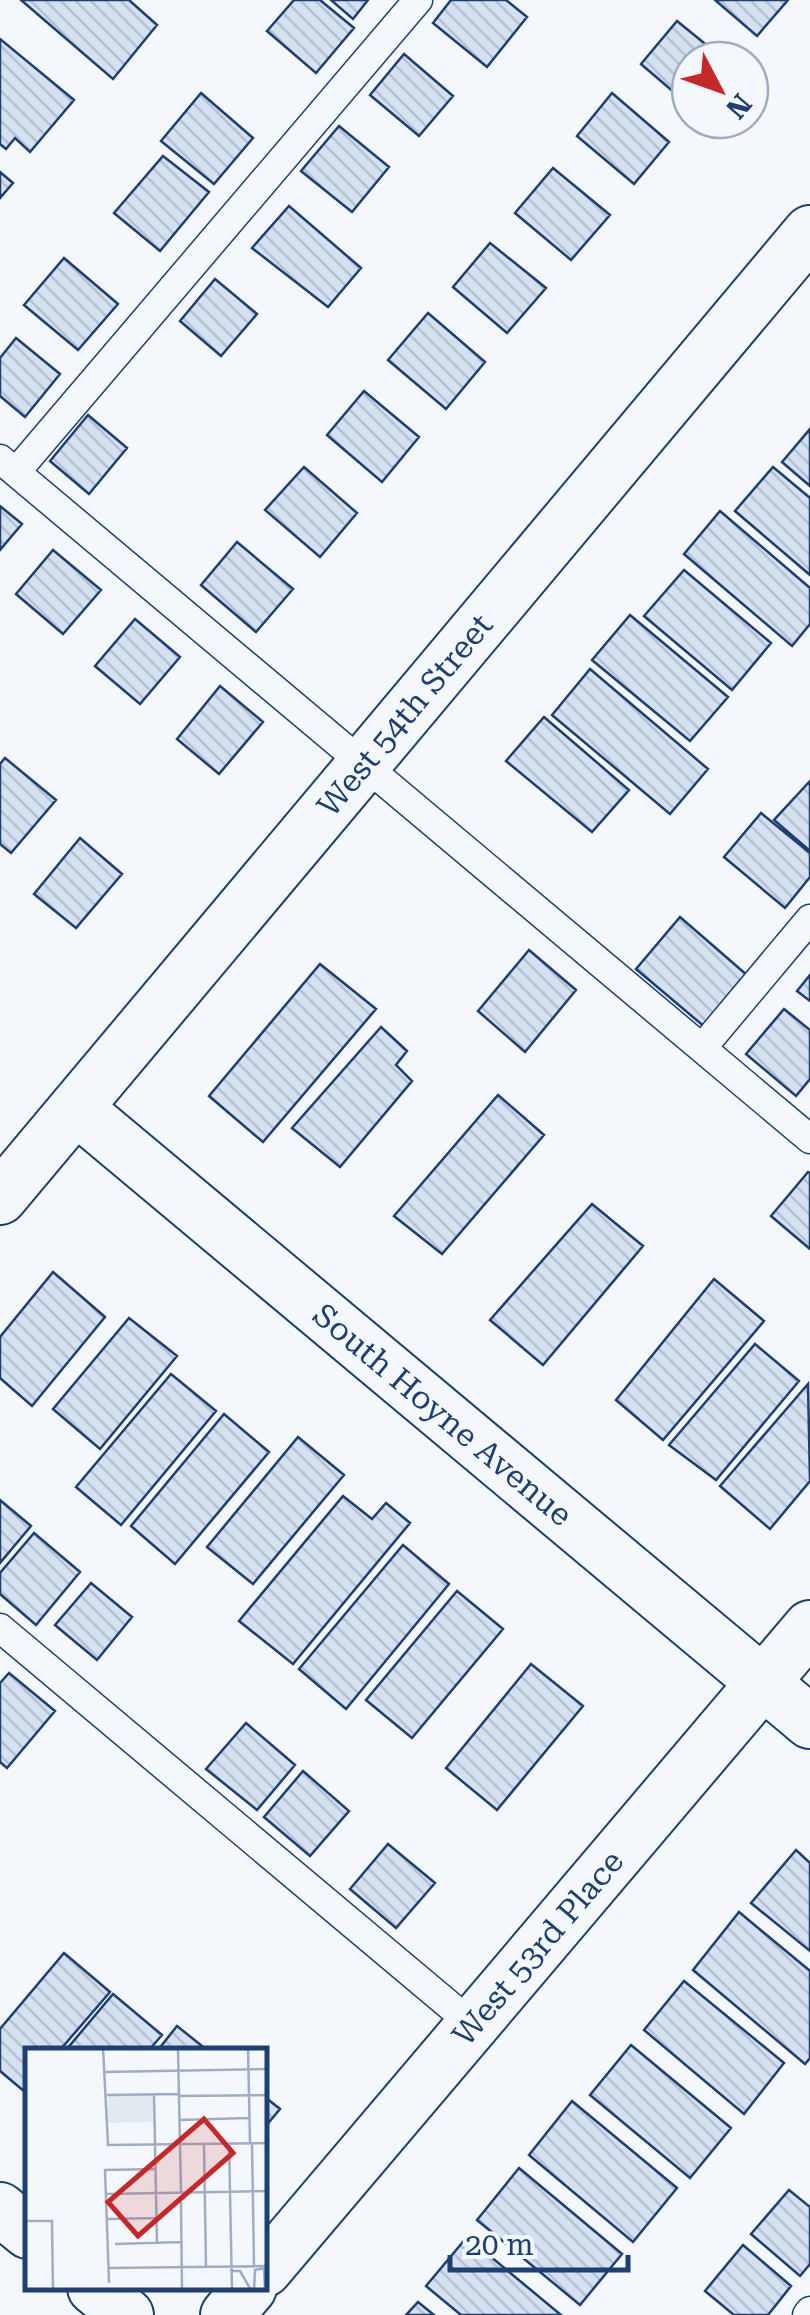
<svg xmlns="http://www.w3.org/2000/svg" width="810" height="2315" font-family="'Roboto Serif',serif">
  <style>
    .building { fill: url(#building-back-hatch); stroke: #1d3f73; stroke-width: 2.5 }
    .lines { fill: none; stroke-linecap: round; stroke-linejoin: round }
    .service-casing { stroke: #1d3f73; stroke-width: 31 }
    .minor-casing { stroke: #1d3f73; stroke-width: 56 }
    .service { stroke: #f4f7fb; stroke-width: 28 }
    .minor { stroke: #f4f7fb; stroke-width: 52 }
    .labels { text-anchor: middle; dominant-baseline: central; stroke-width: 8; stroke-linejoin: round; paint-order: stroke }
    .street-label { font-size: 32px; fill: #1d3f73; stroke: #f4f7fb }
    .inset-road { fill: none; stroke: #9eadc5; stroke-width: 2.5 }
    .view { fill: #c62828; fill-opacity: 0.15; stroke: #c62828; stroke-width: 5 }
    .inset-edge { fill: none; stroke: #1d3f73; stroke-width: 5 }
  </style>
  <defs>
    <pattern id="building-back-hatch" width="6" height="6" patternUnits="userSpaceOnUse" patternTransform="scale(2.5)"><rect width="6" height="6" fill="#d5e0f0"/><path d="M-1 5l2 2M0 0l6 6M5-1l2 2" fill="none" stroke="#b6c1d1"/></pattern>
  </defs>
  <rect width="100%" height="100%" fill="#f4f7fb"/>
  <!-- building -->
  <path class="building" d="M21,0H129L157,25L113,79Z
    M294,0H320L354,28L316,73L267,31Z
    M331,0H368L353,19Z
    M451,0H506L527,17L487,67L433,23Z
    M715,0H788L757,36Z
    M677,21L725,60H690V106L641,64Z
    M0,39L74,100L30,152L15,138L6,149L0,144Z
    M404,54L453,96L419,136L370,95Z
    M201,93L253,138L214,184L161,141Z
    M612,93L669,142L634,184L577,136Z
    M339,126L389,167L352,212L301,171Z
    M163,156L209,192L160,251L114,213Z
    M553,168L610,215L571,260L515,213Z
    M0,172L13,183L0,198Z
    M289,206L361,268L328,307L252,248Z
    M490,243L546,288L507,333L453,287Z
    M64,258L118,304L78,350L24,305Z
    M215,279L257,314L221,356L180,321Z
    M428,313L485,362L446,409L388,360Z
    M16,338L60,374L25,417L0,396V358Z
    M364,391L419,437L382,482L327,435Z
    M88,415L127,448L89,494L50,461Z
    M810,429V486L782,462Z
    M304,467L357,513L320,557L265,510Z
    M773,467L810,498V575L735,511Z
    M0,506L22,524L0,550Z
    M720,511L810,588V624L792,646L684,554Z
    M237,542L293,589L256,632L201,585Z
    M53,550L101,590L63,634L16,594Z
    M684,570L771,643L732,690L644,616Z
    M630,615L728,697L690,741L592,660Z
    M135,619L180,657L140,704L95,666Z
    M590,669L708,769L670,814L552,715Z
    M220,686L263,722L219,774L177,739Z
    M544,717L629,790L592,832L506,761Z
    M5,758L56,800L11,853L0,844V764Z
    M810,781V851L774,820Z
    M761,813L810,853V877L785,908L724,857Z
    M80,838L122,874L76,928L34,894Z
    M680,917L748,976L706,1028L636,969Z
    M529,950L576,990L525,1052L478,1011Z
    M320,964L376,1009L263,1142L209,1096Z
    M810,975V1001L797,991Z
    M784,1009L810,1030V1079L796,1096L746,1054Z
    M381,1027L407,1051L396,1065L412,1081L340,1167L292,1128Z
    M498,1095L544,1135L442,1254L394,1216Z
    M808,1172L810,1173V1249L771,1216Z
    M592,1204L643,1246L543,1365L490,1320Z
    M53,1272L105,1317L32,1406L0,1378V1337Z
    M714,1279L764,1321L663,1440L616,1400Z
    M129,1318L177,1356L100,1449L53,1409Z
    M755,1344L799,1381L716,1480L669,1445Z
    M171,1374L216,1411L121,1525L76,1487Z
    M808,1384L810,1481L770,1529L720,1486Z
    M224,1414L269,1452L175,1564L131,1526Z
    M298,1437L344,1475L253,1584L207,1547Z
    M343,1496L372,1519L386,1503L410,1523L293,1664L239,1621Z
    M0,1500L31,1526L0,1563Z
    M34,1533L80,1572L36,1625L0,1594V1573Z
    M403,1545L449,1584L346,1709L299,1669Z
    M91,1583L132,1617L97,1660L55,1625Z
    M457,1591L503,1629L412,1738L366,1700Z
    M531,1664L583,1706L497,1810L446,1768Z
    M9,1673L55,1711L7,1768L0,1762V1683Z
    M246,1723L295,1765L257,1810L206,1769Z
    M303,1771L349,1811L310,1856L264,1817Z
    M388,1844L435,1883L396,1928L350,1889Z
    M796,1850L810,1863V1951L751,1903Z
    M739,1912L810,1971V2058L805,2064L693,1970Z
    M64,1953L110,1992L60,2050H28L25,2092L0,2071V2029Z
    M684,1981L784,2063L744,2114L644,2030Z
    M113,1994L162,2035L149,2050H66Z
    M177,2026L207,2050H158Z
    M631,2045L731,2128L690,2178L590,2095Z
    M265,2097L280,2109L265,2127Z
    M572,2101L677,2188L633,2242L529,2155Z
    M519,2168L622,2254L580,2305L477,2220Z
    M789,2190L810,2207V2264L800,2276L751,2234Z
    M467,2237L561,2315H461L426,2286Z
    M743,2245L791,2286L768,2315H734L705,2291Z
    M418,2302L434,2315H406Z"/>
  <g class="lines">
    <defs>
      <path id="service" d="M0,459L810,1139
        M16,472L418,0
        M702,1048L810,919
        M0,1628L473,2025
        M807,2315L810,2311"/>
      <g id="minor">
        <path id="s1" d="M76,1108L810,1722"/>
        <path id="s2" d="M0,1198L810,232"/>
        <path d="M0,2209L28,2232"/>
        <path id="s3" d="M265,2270L810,1627"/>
        <path d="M94,2288L127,2315"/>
        <path d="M227,2315L250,2288"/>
      </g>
    </defs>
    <!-- service casing -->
    <use href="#service" class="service-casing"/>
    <!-- minor casing -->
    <use href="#minor" class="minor-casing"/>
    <!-- service -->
    <use href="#service" class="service"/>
    <!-- minor -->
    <use href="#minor" class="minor"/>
  </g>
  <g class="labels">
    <!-- street labels -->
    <g class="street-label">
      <text stroke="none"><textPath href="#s2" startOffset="630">West 54th Street</textPath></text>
      <text stroke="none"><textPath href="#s1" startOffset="478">South Hoyne Avenue</textPath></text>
      <text stroke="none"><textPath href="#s3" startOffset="422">West 53rd Place</textPath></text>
    </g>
  </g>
  <!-- overview -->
  <g transform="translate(25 2048)">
    <rect width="242" height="242" fill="#f4f7fb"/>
    <path d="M128,47V74L83,75V48Z" fill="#e3e9f0"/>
    <path class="inset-road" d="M78,0L83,97L243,95M153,0L156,145M223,0L225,95M79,24L243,21M129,46L132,195M82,47L154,46M154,48L243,47M154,72L224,70M204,95L207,242M227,95L229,217M179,97L181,219M81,146L243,143M156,154L157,242M82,171L131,170M0,173H27L28,242M90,196L156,194M83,220L243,218M206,223H215L226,242M84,235L80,122L131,121M229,242L230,222L239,220L240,242"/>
    <path class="view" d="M179,71L208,105L113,188L83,154Z"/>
    <rect width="242" height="242" class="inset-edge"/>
  </g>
  <!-- north arrow -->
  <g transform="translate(720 90) rotate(131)"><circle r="48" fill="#f4f7fb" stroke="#9eadc5" stroke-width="2.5"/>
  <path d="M0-8L18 38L0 25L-18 38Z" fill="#c62828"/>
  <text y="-15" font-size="28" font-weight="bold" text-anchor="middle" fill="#1d3f73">N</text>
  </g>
  <!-- scale -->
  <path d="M450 2255v15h178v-15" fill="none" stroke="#1d3f73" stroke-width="5"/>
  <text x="465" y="2255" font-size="30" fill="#1d3f73" stroke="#f4f7fb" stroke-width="8" paint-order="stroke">20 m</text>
</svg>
